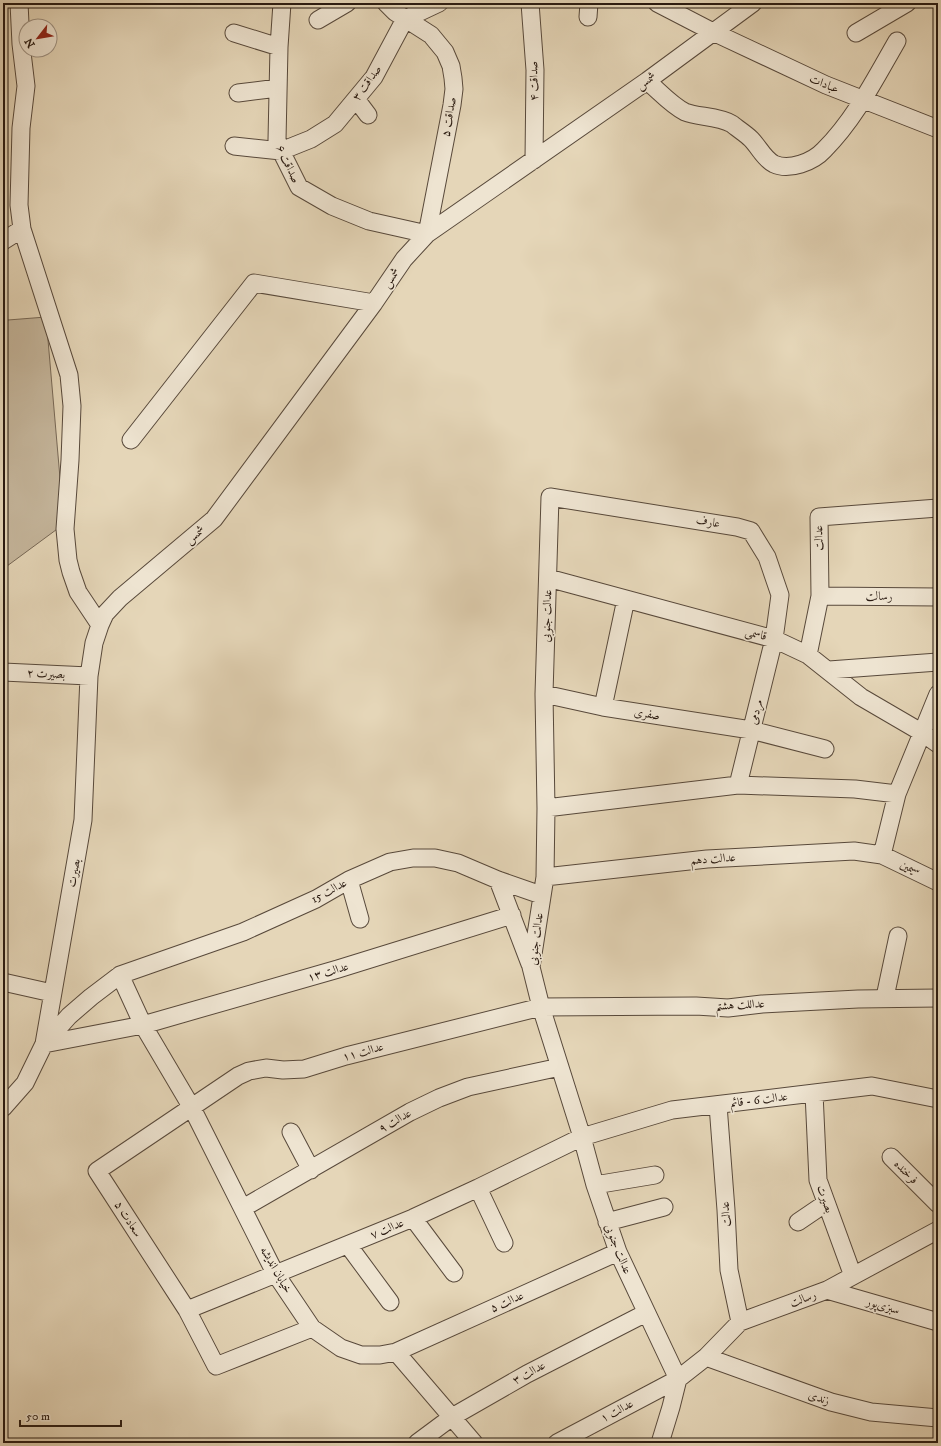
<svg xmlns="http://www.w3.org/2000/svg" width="941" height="1446" font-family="'IM FELL DW Pica',Amiri,serif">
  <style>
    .green { fill: #c5b69c; stroke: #776856 }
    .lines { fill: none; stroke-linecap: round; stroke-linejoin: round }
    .minor-casing { stroke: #58493b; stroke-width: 19 }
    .minor { stroke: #eee4d1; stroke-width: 17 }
    .labels { text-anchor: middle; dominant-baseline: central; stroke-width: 3.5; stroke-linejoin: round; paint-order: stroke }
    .street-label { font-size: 12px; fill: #291a11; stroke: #eee4d1 }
  </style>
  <rect width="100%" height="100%" fill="#e5d6b8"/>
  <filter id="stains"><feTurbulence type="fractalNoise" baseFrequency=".005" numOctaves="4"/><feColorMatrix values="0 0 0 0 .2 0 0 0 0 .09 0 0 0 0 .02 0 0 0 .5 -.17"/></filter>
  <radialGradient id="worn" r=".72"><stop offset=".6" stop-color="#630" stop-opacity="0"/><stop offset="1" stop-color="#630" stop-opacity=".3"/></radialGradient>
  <!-- green -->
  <path class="green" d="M3,315L8,320L46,317L64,524L3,569Z"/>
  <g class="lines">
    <defs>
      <path id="minor" d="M19,3L21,44L26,86L21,128L19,205L22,229L69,375L72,406L70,460L65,529L68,560L71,572L78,592L100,625
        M282,3L279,47L277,140L281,151L299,187L332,206L369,221L427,234L452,105L454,89L453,78L451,66L445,52L431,35L395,12L386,3
        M530,3L535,70L534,160
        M657,3L713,32L826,85L938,129
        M588,17L589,3
        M318,20L347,3
        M234,33L279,47
        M856,33L907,3
        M647,81C659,91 671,105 685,112C697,117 719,116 732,124C738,129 746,134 751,139C759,147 764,159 774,164C789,171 813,162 824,150C855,119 875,79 897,41
        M238,93L278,88
        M356,99L368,115
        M234,146L281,151L311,139L335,124L374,77L405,19L439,3
        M3,241L22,229
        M131,440L254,283L374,303
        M548,578L774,639L808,655L861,697L921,732L938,744
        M820,596L938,597
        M808,655L820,596L819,517L938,508
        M829,670L938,662
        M3,672L89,676
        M544,694L603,707L751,730L825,749
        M603,707L626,599
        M546,808L738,785L855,789L897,794
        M882,855L897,794L938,694
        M545,877L707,859L854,851L882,855L938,882
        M349,880L360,919
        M498,880L530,964
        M120,975L143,1025L192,1108L275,1273L312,1328L341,1348L361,1355H380L396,1352L618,1252
        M3,982L52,993
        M885,997L898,936
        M44,1044L69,1016L91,997L120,975L243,932L316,899L349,880L390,862L413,858H435L458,863L498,880L541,895
        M44,1044L143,1025L338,969L512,915
        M814,1093L818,1180L853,1276
        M718,1105L726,1210L729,1270L740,1322
        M3,1108L25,1083L44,1044L83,820L89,676L94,643L100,625L105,614L120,598L214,519L374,303L404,259L427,234L647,81L753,3
        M291,1132L311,1170
        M891,1157L938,1204
        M595,1185L655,1175
        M478,1188L504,1243
        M243,1208L410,1112L439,1098L468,1087L560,1067
        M413,1218L454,1273
        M607,1222L664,1207
        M798,1222L826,1203
        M348,1245L390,1302
        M827,1290L938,1322
        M187,1310L413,1218L478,1188L582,1137L672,1110L872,1086L938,1099
        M312,1328L216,1366L187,1310L97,1171L238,1076L249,1071L266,1068L283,1070L304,1069L346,1056L541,1007L696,1006L728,1008L762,1004L858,999L938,998
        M396,1352L474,1443
        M706,1357L831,1402L871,1412L938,1418
        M678,1379L618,1252L595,1185L582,1137L541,1007L531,967L545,877L546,808L544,694L550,497L737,527L751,531L767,557L780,595L774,639L738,785
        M417,1443L452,1417L527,1374L646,1313
        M557,1443L678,1379L706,1357L740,1322L827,1290L938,1230
        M660,1443L671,1407L678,1379"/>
    </defs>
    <!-- minor casing -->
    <use href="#minor" class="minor-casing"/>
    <!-- minor -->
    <use href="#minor" class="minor"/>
  </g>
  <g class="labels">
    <!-- street labels -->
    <g class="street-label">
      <text transform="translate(534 81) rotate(-91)">صداقت ۴</text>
      <text transform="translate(646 81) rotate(-36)">شمس</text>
      <text transform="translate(367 83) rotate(-54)">صداقت ۳</text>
      <text transform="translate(824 84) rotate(23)">عبادات</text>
      <text transform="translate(449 117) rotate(-80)">صداقت ۵</text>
      <text transform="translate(288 164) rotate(65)">صداقت ۶</text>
      <text transform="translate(391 278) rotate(-56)">شمس</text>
      <text transform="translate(708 522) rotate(9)">عارف</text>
      <text transform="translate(195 535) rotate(-40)">شمس</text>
      <text transform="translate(819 538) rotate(-91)">عدالت</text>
      <text x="879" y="596">رسالت</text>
      <text transform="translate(547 616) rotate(-88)">عدالت جنوبی</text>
      <text transform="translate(756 634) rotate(15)">قاسمی</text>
      <text transform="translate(46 674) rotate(2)">بصیرت ۲</text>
      <text transform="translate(756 712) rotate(-76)">مردمی</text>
      <text transform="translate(647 714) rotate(9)">صفری</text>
      <text transform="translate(713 859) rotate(-4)">عدالت دهم</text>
      <text transform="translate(910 868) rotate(26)">سیمین</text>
      <text transform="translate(74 873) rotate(-80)">بصیرت</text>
      <text transform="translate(329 891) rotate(-28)">عدالت 15</text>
      <text transform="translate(536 939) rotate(-83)">عدالت جنوبی</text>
      <text transform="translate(328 972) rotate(-16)">عدالت ۱۳</text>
      <text transform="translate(740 1005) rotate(-3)">عداللت هشتم</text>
      <text transform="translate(363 1052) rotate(-15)">عدالت ۱۱</text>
      <text transform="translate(759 1100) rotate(-7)">عدالت 6 - قائم</text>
      <text transform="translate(395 1121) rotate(-30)">عدالت ۹</text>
      <text transform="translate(906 1172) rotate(45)">فرخنده</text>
      <text transform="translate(825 1199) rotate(70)">بصیرت</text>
      <text transform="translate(726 1214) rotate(-94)">عدالت</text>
      <text transform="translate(128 1219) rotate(57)">سعادت ۵</text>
      <text transform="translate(387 1229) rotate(-23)">عدالت ۷</text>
      <text transform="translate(618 1249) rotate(68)">عدالت جنوبی</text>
      <text transform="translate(276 1270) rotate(60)">خیابان اندیشه</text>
      <text transform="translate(803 1299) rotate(-20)">رسالت</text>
      <text transform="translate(507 1302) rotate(-24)">عدالت ۵</text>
      <text transform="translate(883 1306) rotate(16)">سبزی‌پور</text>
      <text transform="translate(529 1373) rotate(-29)">عدالت ۳</text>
      <text transform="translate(819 1398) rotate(19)">زندی</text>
      <text transform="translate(617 1411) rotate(-28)">عدالت ۱</text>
    </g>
  </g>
  <!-- margin -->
  <rect width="941" height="1446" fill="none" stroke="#e5d6b8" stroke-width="16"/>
  <rect x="4" y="4" width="933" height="1438" fill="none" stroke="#291a11" stroke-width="2"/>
  <rect x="8" y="8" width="925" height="1430" fill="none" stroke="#291a11"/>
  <!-- north arrow -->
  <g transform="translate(38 38) rotate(239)"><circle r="19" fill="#eee4d1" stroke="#9f9384"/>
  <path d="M0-3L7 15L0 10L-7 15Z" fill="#8f2418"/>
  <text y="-6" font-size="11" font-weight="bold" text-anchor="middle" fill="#291a11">N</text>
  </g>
  <!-- scale -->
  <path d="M20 1420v6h101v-6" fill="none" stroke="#291a11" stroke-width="2"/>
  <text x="26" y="1420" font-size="12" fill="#291a11" stroke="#eee4d1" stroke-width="3" paint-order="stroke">50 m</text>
  <rect width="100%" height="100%" filter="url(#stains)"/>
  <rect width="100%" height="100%" fill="url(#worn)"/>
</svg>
